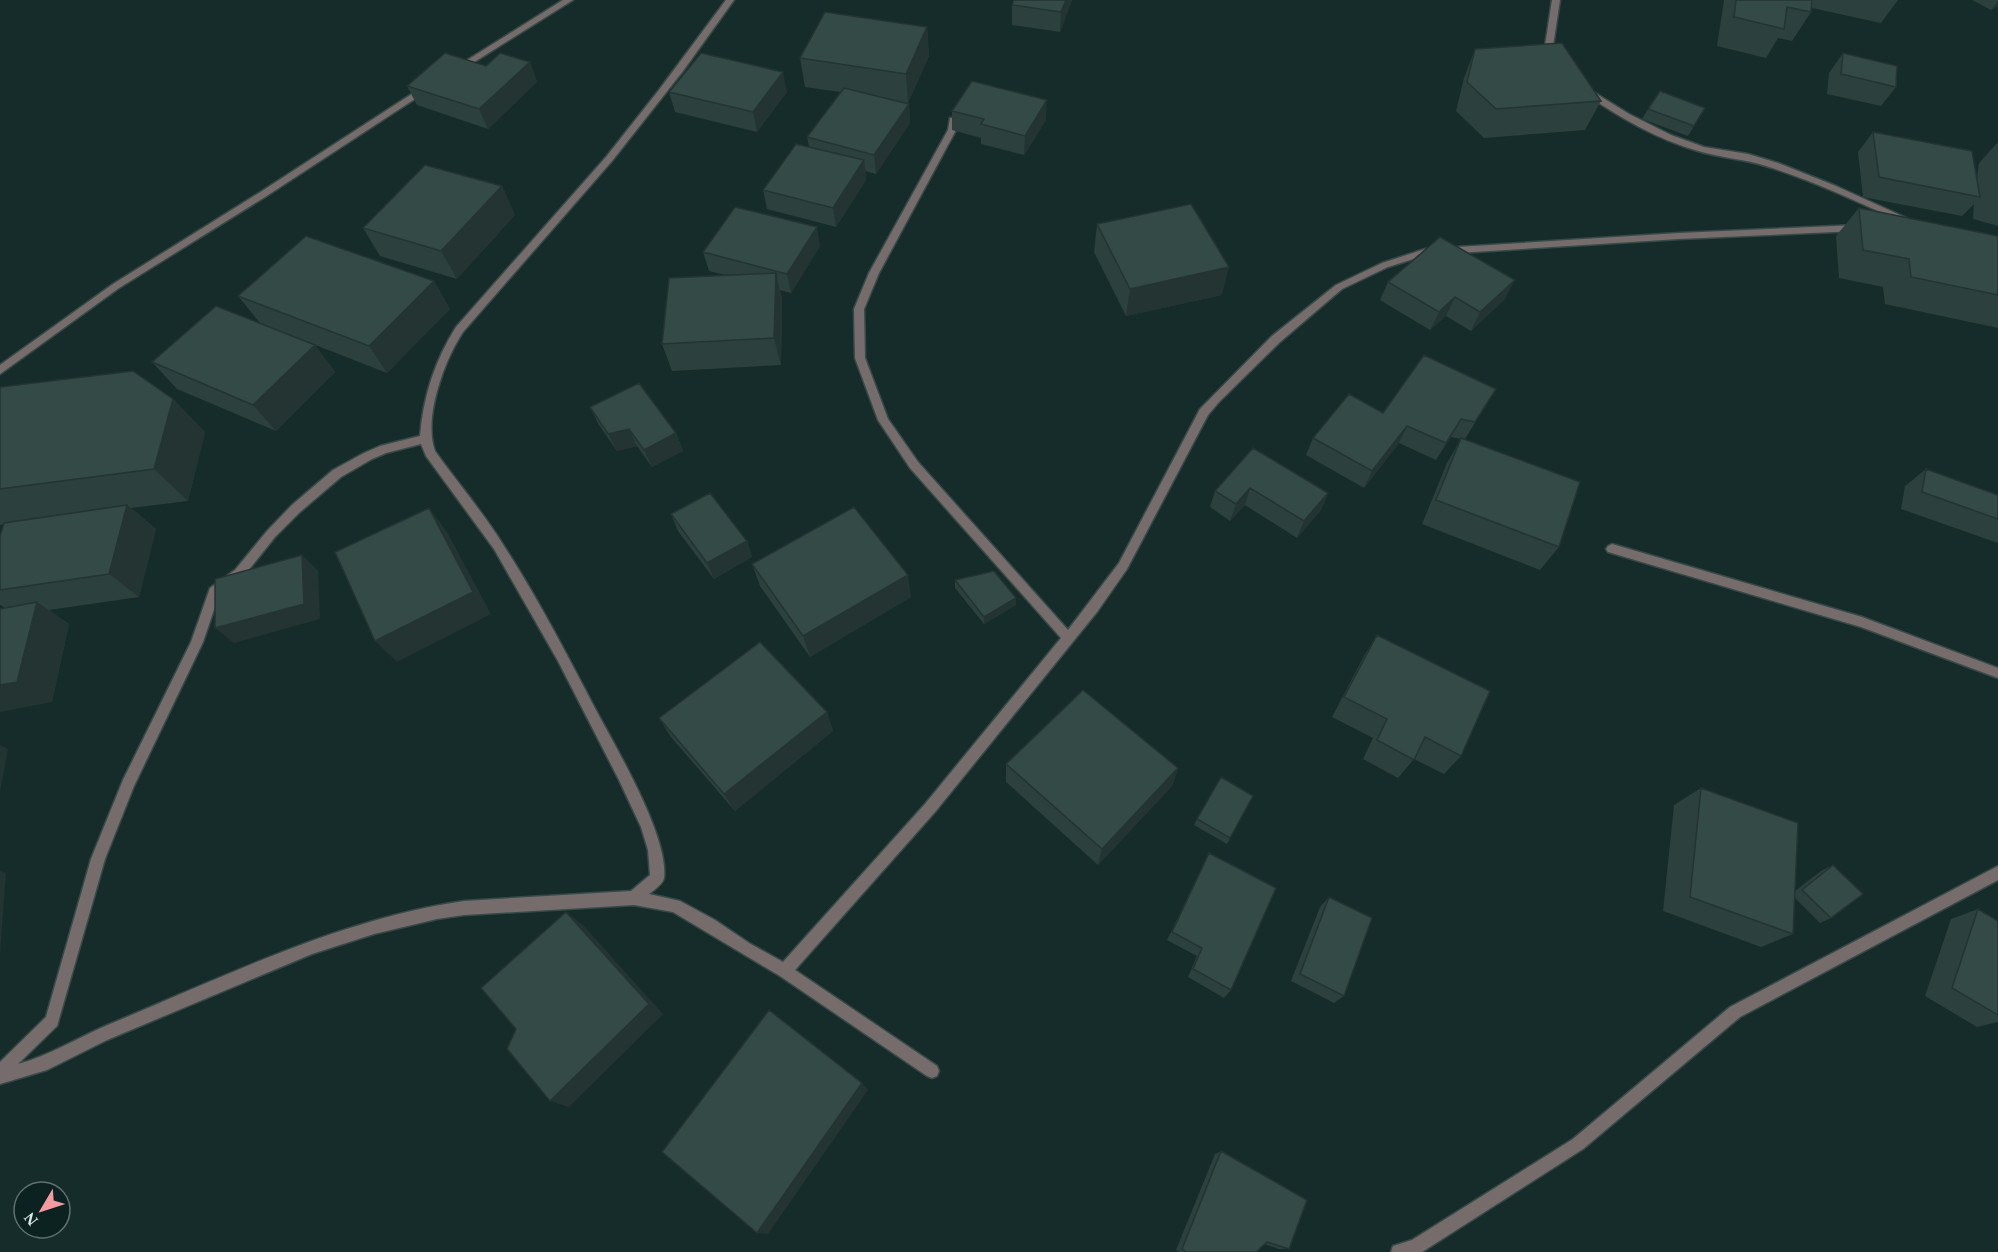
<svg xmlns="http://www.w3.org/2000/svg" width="1998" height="1252" font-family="Georgia,serif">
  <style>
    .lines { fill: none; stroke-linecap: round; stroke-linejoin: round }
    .minor-casing { stroke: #364a48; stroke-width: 3 }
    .minor { fill: #766c6c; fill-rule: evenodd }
    .wall { fill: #2c403d }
    .shaded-wall { fill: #243432 }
    .building { fill: #334a47; stroke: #243432; stroke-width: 1.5 }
  </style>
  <rect width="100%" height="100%" fill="#162c2a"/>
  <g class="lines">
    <defs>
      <path id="minor" d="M563,0H573L460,71L453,69Z
        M726,0H734L683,71L612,161L463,332C444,361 423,418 435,451C457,482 482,511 502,543C538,598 568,657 598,714C618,751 669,838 664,878C663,884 654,890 649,894L680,901L715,920L749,943L783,962L925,804L1061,638L910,468L878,420L855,358L854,309L869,273L948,130L950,118H956V130L879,273L864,309L865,358L888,419L918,462L1068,630L1119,563L1200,409L1272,336L1336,285L1382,263L1425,249L1679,233L1857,225L1862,228L1857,231L1679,239L1426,255L1388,267L1342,289L1280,342L1219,402L1208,415L1127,569L1097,612L935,812L795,970L937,1066L939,1071L937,1076L932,1078L927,1076L780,976L673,912L634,905L464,915L437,919L374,934L312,954L107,1040L47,1070L0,1084V1062L46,1017L91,859L123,780L191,642L210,588L235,570L267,531L292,505L333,470L364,453L380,446L420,436C423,397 435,360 456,327L606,157L659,90ZM421,444L426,456L494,549L558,661L619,780L641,827L648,850L650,875L631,891L464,901C340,919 226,976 110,1024C79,1037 51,1055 18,1064L57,1026L105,859L134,786L203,642L219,595L243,577L275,537L300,512L341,477L372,459L386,453Z
        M1552,0H1560L1553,46L1560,56L1556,59L1553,58L1545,46Z
        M424,86L427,87V91L265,197L119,288L0,374V365L113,284L259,193Z
        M1587,88L1629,114L1671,135L1704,147L1748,154L1778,163L1836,186L1913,221L1911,223H1905C1860,203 1816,182 1769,167C1746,159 1721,158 1698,151C1656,139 1619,117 1584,93V89Z
        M1612,544L1862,617L1998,668V678L1861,627L1608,552L1606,549L1608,546Z
        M1998,866V880L1740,1017L1583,1149L1422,1252H1391L1393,1246L1412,1240L1573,1139L1730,1007Z"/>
    </defs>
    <!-- minor casing -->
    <use href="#minor" class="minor-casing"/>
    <!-- minor -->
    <use href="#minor" class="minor"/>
  </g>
  <!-- wall -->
  <path class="wall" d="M1072,0L1060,32L1012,25V5Z
    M1724,0H1898L1881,23L1812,8L1811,12L1792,41L1778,38L1766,58L1717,46Z
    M1972,0H1998V6L1991,10Z
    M927,27L929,56L908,103L899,101L909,104L910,123L876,174L865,171L866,180L836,227L767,209L763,190L809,147L807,137L840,92L805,87L800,58Z
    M1475,49L1601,101L1585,130L1484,138L1456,111L1464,78Z
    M1843,53L1896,87L1881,106L1827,94L1829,73Z
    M530,62L537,82L488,129L417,105L407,86L486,66Z
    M669,92H787L757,132L675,112Z
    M1705,108L1688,136L1642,119L1648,109Z
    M952,111L1046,120L1024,155L981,144V138L952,130Z
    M1873,132L1977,178L1979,163L1998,142V226L1973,219L1974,204L1962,216L1863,197L1858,152Z
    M502,186L515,215L457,279L380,256L363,228Z
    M1859,208L1998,236V328L1885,304L1883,287L1839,278L1836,236Z
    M1097,224L1222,295L1126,316L1094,252Z
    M820,246L791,293L780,290L782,300L781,365L672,371L662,344L725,275L709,271L703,252Z
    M434,281L450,309L387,373L282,332L315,345L335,372L276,431L177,389L152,362L260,323L238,296Z
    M1388,282L1505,299L1471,331L1446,316L1430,330L1380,300Z
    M0,387L173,399L205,432L188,501L131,508L156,529L139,597L49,610L69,624L52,702L5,608L0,605V536L4,524L0,525Z
    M1496,389L1465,439L1559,547L1540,570L1422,524L1447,463L1461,439L1451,437L1436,460L1399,443L1364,488L1306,455L1313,438L1383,413Z
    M590,407L676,433L683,451L652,467L637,446L617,451L599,425Z
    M1253,448L1328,493L1321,510L1297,538L1245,505L1230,521L1210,507L1215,491Z
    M1926,469L1998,495V543L1901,509L1905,486Z
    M671,514L747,541L752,557L714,579L678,531Z
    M752,564L911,597L810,657L760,586Z
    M955,580L1016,605L984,624L955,588Z
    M1377,635L1461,756L1444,774L1414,759L1398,778L1363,759L1373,738L1332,717L1364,656Z
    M827,712L833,731L735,811L671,737L659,718Z
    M1006,764L1178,768L1172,786L1098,865L1006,782Z
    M1701,788L1795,891L1821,871L1833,865L1831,918L1820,923L1795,898L1793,934L1761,947L1663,911L1674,805Z
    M1253,796L1227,844L1194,825L1197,819Z
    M1209,853L1231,990L1224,998L1188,977L1197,956L1167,940Z
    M1329,897L1344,996L1334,1003L1291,981L1320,907Z
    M1978,909L1998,921V1022L1977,1027L1925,996L1951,919Z
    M1221,1151L1289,1249H1279L1264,1244L1256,1252H1180L1176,1250L1215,1154Z"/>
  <!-- shaded-wall -->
  <path class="shaded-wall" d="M1066,0H1072L1060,32L1061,12Z
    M1998,1V6L1991,10Z
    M927,27L929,56L908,103L906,74Z
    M530,62L537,82L488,129L479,109Z
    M783,72L787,92L757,132L753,112Z
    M1047,100L1046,120L1024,155L1025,136Z
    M909,104L910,123L876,174L874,155Z
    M864,160L866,180L836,227L833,208Z
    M502,186L515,215L457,279L441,251Z
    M817,227L820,246L791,293L787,274Z
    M1229,267L1222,295L1126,316L1130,289Z
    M776,273L782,300L781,365L774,338Z
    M1515,280L1505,299L1471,331L1480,312Z
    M434,281L450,309L387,373L369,346Z
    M1455,297L1446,316L1430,330L1439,312Z
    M315,345L335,372L276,431L253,405Z
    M173,399L205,432L188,501L154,469Z
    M1461,419L1451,437L1436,460L1446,443Z
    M1407,426L1399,443L1364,488L1372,471Z
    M629,429L637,446L617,451L608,434Z
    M676,433L683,451L652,467L644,450Z
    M1250,488L1245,505L1230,521L1236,504Z
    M1328,493L1321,510L1297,538L1304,521Z
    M127,505L156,529L139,597L109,574Z
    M429,508L447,532L491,614L397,662L375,641Z
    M747,541L752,557L714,579L707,563Z
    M302,555L318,571L320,619L234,643L215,628Z
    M908,575L911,597L810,657L803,636Z
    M1016,598V605L984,624V617Z
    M37,602L69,624L52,702L0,712V685Z
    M827,712L833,731L735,811L724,794Z
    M0,745L8,749L0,792Z
    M1178,768L1172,786L1098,865L1102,849Z
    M0,871L6,873L0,954Z
    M566,912L583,925L663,1014L569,1107L550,1101Z
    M862,1083L868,1090L768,1234L757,1233Z"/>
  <!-- building -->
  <path class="building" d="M1014,0H1066L1061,12L1012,5Z
    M1736,0H1812L1811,12L1787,7L1784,29L1734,17Z
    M825,12L927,27L906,74L800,58Z
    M1562,43L1601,101L1496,109L1467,82L1475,49Z
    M445,53L486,66L500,53L530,62L479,109L407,86Z
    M701,53L783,72L753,112L669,92Z
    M1843,53L1897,66L1896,87L1841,74Z
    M972,81L1047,100L1025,136L981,124L984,119L952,111Z
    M844,88L909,104L874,155L807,137Z
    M1660,91L1705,108L1694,126L1648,109Z
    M1873,132L1972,151L1980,197L1879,177Z
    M796,144L864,160L833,208L763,190Z
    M425,165L502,186L441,251L363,228Z
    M1191,204L1229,267L1130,289L1097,224Z
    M735,207L817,227L787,274L703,252Z
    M1859,208L1998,236V295L1911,277L1909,259L1863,250Z
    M306,236L434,281L369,346L238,296Z
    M1440,237L1515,280L1480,312L1455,297L1439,312L1388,282Z
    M776,273L774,338L662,344L669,278Z
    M216,306L315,345L253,405L152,362Z
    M1424,355L1496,389L1475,422L1461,419L1446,443L1407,426L1372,471L1313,438L1349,394L1383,413Z
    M133,371L173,399L154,469L0,489V387Z
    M639,383L676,433L644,450L629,429L608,434L590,407Z
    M1461,438L1580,482L1559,547L1436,500Z
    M1253,448L1328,493L1304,521L1250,488L1236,504L1215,491Z
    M1926,469L1998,495V519L1922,492Z
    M710,493L747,541L707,563L671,514Z
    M127,505L109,574L0,590V536L4,523Z
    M854,507L908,575L803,636L752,564Z
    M429,508L473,592L375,641L335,552Z
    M302,555L304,604L215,628V579Z
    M994,571L1016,598L984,617L955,580Z
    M37,602L17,682L0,685V609Z
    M1377,635L1490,691L1461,756L1425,737L1414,760L1377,740L1387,719L1344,697Z
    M760,642L827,712L724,794L659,718Z
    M1083,690L1178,768L1102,849L1006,764Z
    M1221,777L1253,796L1230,838L1197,819Z
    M1701,788L1798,823L1793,934L1690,897Z
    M1209,853L1276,888L1231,990L1193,969L1202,948L1172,932Z
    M1833,865L1863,894L1831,918L1802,890Z
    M1329,897L1372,918L1344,996L1300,974Z
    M1978,909L1998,921V1015L1952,988Z
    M566,912L649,1004L550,1101L507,1049L516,1029L481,988Z
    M769,1010L862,1083L757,1233L662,1152Z
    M1221,1151L1307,1200L1289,1249L1267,1242L1256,1252H1186L1182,1249Z"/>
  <!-- north arrow -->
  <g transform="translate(42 1210) rotate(231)"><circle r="28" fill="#0c2220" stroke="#5f7170" stroke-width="1.5"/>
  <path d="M0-4.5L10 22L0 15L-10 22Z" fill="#f49aa0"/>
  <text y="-9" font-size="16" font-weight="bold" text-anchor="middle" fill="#dbe8e7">N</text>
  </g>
</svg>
